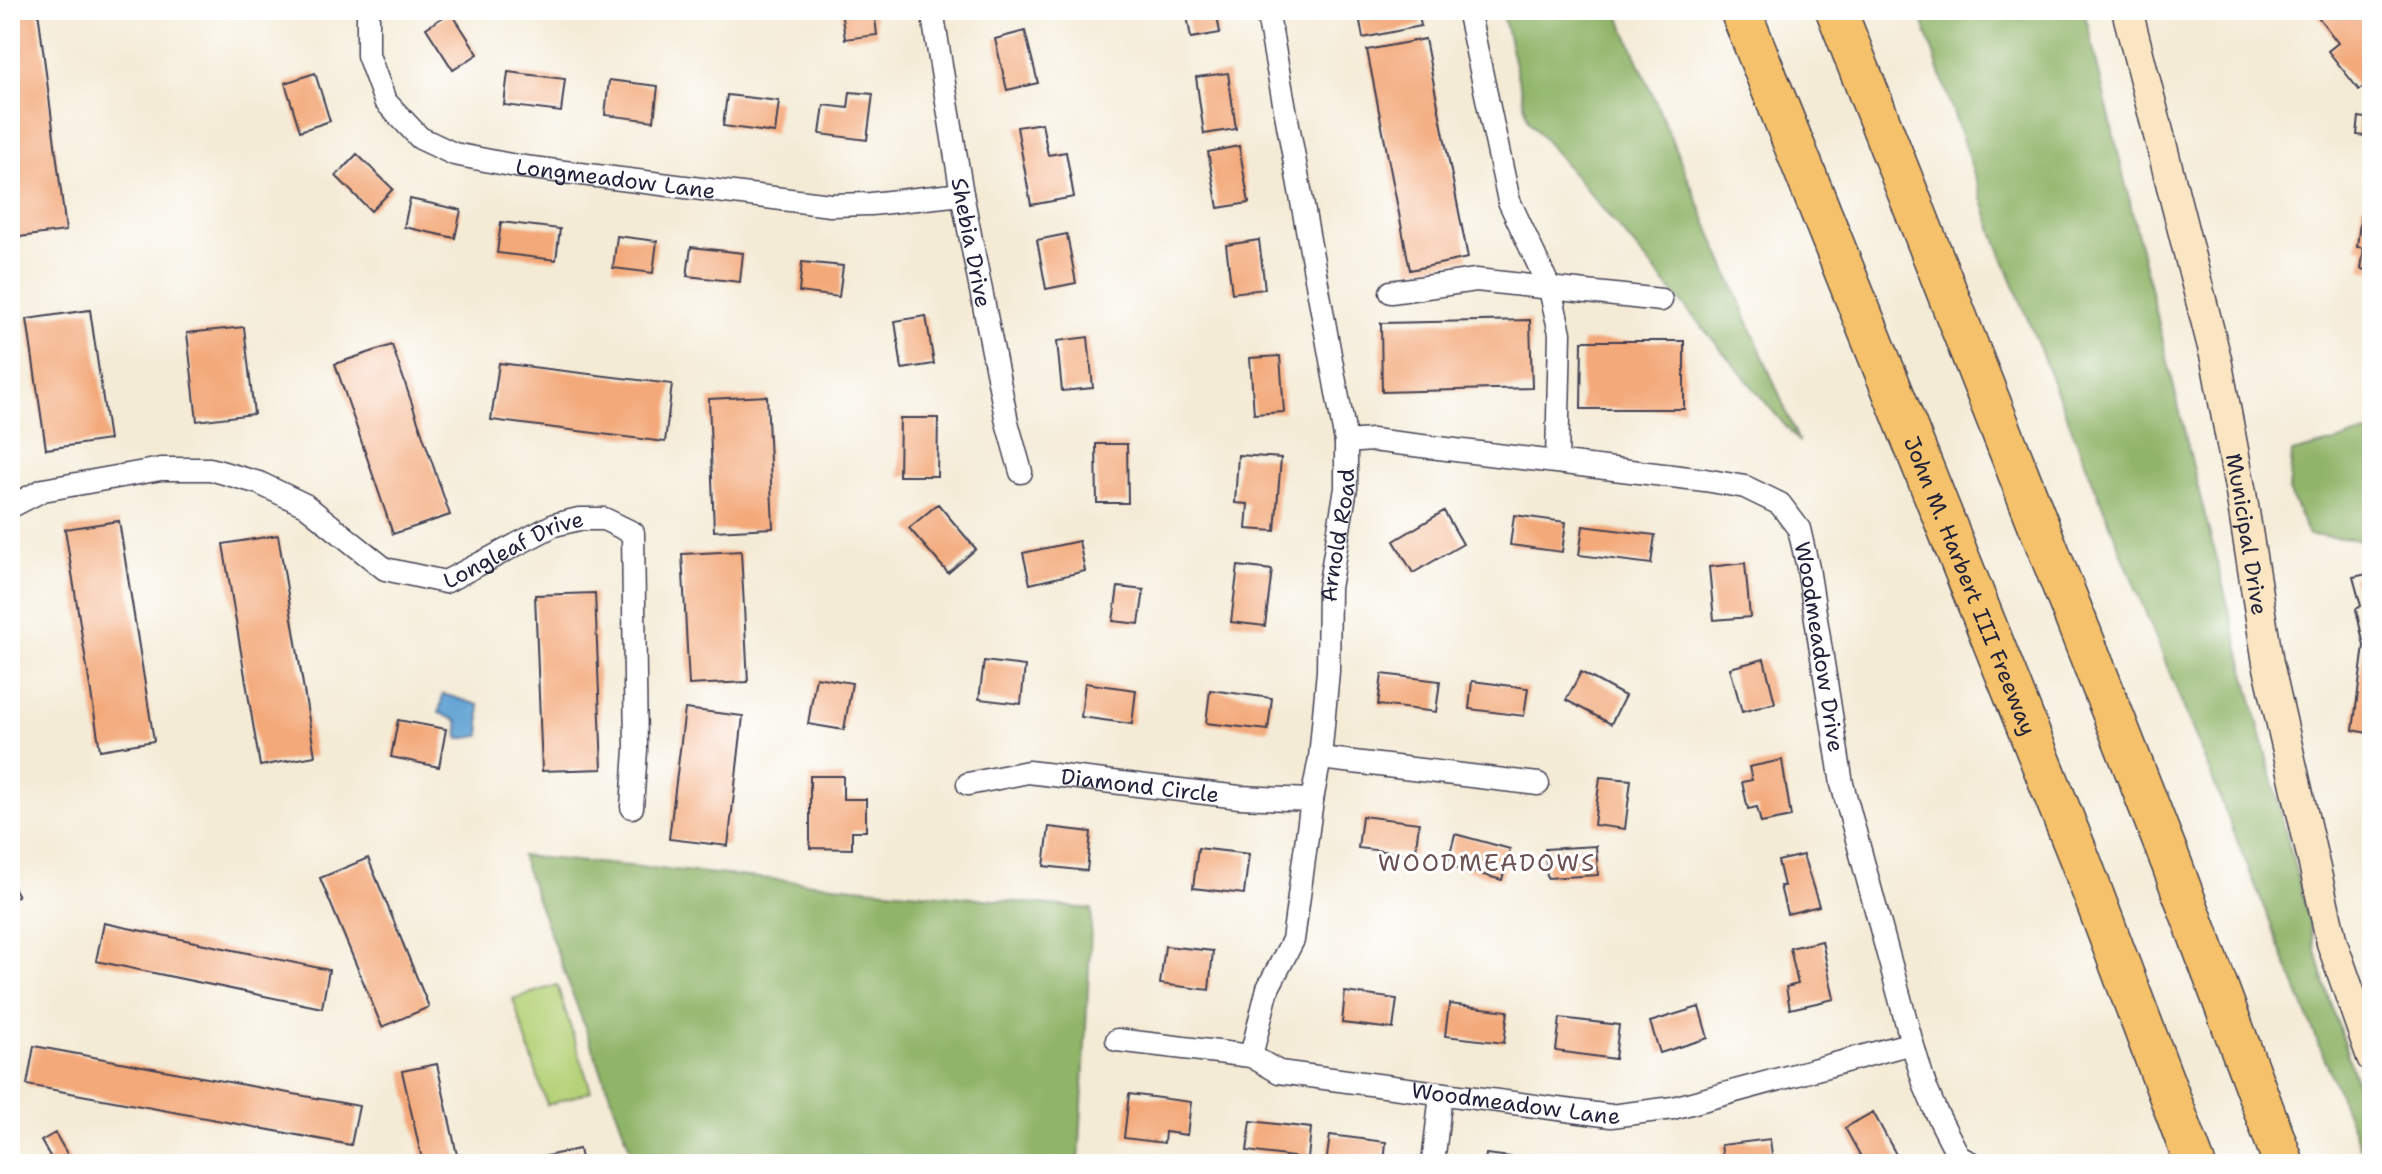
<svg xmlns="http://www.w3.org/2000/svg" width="2382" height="1174" font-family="'Shantell Sans',sans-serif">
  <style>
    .green { fill: #b6d278; stroke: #6c7a5a; stroke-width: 2 }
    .forest { fill: #90b468; stroke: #596b52; stroke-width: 2 }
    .water { fill: #60a2d3; stroke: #416287; stroke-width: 2 }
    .building { fill: #f3a979 }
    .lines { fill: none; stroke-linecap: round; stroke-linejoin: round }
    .street-casing { stroke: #424052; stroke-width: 25 }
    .secondary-casing { stroke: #424052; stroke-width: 33 }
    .highway-casing { stroke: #424052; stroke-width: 43 }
    .street { stroke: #fff; stroke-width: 22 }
    .secondary { stroke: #fbe6c4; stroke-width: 30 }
    .highway { stroke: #f5c16b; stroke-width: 40 }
    .labels { text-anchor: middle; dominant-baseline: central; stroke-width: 6; stroke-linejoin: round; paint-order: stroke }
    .street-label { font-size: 22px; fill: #22223b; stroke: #fff }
    .neighbourhood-label { font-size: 24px; letter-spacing: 2px; fill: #6b5151; stroke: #fff }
  </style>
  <rect width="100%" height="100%" fill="#fff"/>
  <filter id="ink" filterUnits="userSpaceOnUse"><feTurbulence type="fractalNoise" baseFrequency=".0125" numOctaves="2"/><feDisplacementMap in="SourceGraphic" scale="16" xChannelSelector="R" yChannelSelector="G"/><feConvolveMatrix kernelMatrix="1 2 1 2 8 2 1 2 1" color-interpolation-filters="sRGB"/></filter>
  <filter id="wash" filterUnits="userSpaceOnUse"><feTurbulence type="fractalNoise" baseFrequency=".006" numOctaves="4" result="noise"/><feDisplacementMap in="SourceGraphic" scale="32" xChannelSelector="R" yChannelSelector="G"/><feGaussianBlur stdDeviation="1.8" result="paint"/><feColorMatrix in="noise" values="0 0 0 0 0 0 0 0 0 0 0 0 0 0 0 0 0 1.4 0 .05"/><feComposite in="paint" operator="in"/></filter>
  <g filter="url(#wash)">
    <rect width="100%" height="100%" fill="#f4ebd6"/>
    <!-- green -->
    <path class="green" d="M557,985L591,1091L547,1105L513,999Z"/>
    <!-- forest -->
    <path class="forest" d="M1502,10H1617L1799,442L1528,120Z
      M1919,10H2084L2198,488L2323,978L2372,1132V1164H2367L1996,240Z
      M2372,432V541L2309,535L2289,491L2292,453Z
      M521,856L1092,909L1079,1164H636Z"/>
    <!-- water -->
    <path class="water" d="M443,694L479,705L481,736L459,739L458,721L439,713Z"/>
    <g id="blocks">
      <!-- building -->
      <path class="building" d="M38,10L66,231L11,238L10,13Z
        M841,10H874L877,35L845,39Z
        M1186,10H1216L1220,33L1191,38Z
        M1358,10H1418L1421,26L1363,38Z
        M2313,10H2372V86L2369,83L2359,90L2328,51L2338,43Z
        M451,12L478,54L453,70L426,28Z
        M1025,31L1038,83L1007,90L995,39Z
        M1425,39L1468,258L1410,270L1367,50Z
        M508,72L565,79L561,112L504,105Z
        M315,73L330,121L300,131L285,83Z
        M1228,73L1236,129L1204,134L1196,77Z
        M609,80L658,86L654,121L605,115Z
        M850,92L873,94L867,140L820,134L824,105L848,108Z
        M727,95L779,101L775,133L723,126Z
        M2359,117L2372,119V137L2357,135Z
        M1042,123L1048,155L1066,152L1074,197L1031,205L1017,127Z
        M1239,146L1249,203L1218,208L1208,152Z
        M357,154L393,189L371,211L336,176Z
        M410,199L461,210L455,238L404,227Z
        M2362,205L2372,207V271L2361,269L2364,248L2357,247Z
        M501,222L560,229L556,260L497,253Z
        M1067,234L1076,283L1046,289L1037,240Z
        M617,236L657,241L653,273L613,268Z
        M1259,240L1265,289L1232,293L1226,245Z
        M691,247L743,253L740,282L687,276Z
        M802,262L843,266L839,297L799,292Z
        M90,310L109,440L46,449L27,319Z
        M926,316L934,364L902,369L895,321Z
        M1530,320L1532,388L1382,392L1381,323Z
        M244,327L254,414L197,421L187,333Z
        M1088,337L1093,388L1062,391L1057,341Z
        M1582,341H1684V409H1581Z
        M392,345L450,515L393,534L335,364Z
        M1280,356L1284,412L1254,414L1250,358Z
        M499,363L672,384L665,442L491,420Z
        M767,396L773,528L714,531L709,399Z
        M900,418H938L937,476H899Z
        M1096,444H1127L1128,503H1097Z
        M1238,455L1281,458L1275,531L1246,529L1248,504L1235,503Z
        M938,504L976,549L948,573L909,528Z
        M1444,511L1463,544L1413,573L1394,541Z
        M1514,515L1566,522L1562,552L1510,545Z
        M119,521L154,741L100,750L65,529Z
        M1583,526L1655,535L1651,564L1579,555Z
        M278,535L315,756L260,766L223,544Z
        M1079,541L1085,571L1030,584L1023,553Z
        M741,551L748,682L689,685L682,554Z
        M1745,563L1750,617L1714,620L1709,567Z
        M1238,566L1272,570L1265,626L1231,622Z
        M2372,573V734L2353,730L2364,646L2356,609L2361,606L2353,577Z
        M1118,587L1144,590L1139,624L1113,621Z
        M595,593L602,769L542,771L535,595Z
        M1764,659L1775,703L1742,712L1730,668Z
        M984,661L1025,666L1021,704L979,699Z
        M1581,672L1625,696L1611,724L1566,700Z
        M1382,674L1440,681L1436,712L1378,705Z
        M816,677L852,683L844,730L808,724Z
        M1472,681L1528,688L1524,716L1469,709Z
        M1085,683L1136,690L1132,724L1081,717Z
        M1210,690L1272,698L1268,730L1206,723Z
        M685,709L743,716L728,846L669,839Z
        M398,720L446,729L439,767L391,757Z
        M1782,760L1791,817L1761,823L1757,807L1748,809L1742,782L1752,780L1749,767Z
        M810,776H843V799H866V831H852V849L810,848Z
        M1600,777L1631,780L1625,829L1594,825Z
        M1362,816L1419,823L1415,855L1358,848Z
        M1049,827L1091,832L1087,871L1044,866Z
        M1455,834L1510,849L1502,880L1447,865Z
        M1596,846L1598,875L1547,878L1545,849Z
        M1198,848L1249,854L1244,894L1193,888Z
        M1803,855L1819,906L1787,914L1780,886H1784L1778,861Z
        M368,858L429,1007L382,1027L320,878Z
        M10,882L18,896L10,901Z
        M104,923L329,970L322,1008L96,961Z
        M1822,941L1834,999L1790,1009L1786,987L1798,984L1790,948Z
        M1165,946L1213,951L1209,990L1160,984Z
        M1345,992L1397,999L1393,1029L1342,1023Z
        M1449,1004L1508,1011L1504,1043L1445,1036Z
        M1699,1007L1708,1038L1660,1053L1650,1022Z
        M1560,1018L1619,1025L1615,1059L1556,1051Z
        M34,1046L359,1106L351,1145L27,1085Z
        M437,1064L459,1164H423L402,1071Z
        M1129,1094L1191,1102L1187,1135L1165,1132L1164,1143L1124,1138Z
        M1873,1112L1898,1158L1887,1164H1865L1845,1128Z
        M1251,1121L1311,1128L1308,1159L1247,1151Z
        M55,1133L73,1164H41L51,1158L41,1141Z
        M1330,1135L1386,1142L1384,1164H1326Z
        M1770,1139L1773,1164H1724L1721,1145Z
        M579,1149L582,1164H544L542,1157Z
        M1486,1154L1543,1161V1164H1485Z"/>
    </g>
  </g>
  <g filter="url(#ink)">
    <use href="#blocks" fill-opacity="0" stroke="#424052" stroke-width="2"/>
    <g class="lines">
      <defs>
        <g id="street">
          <path id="s1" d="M368,10V55L385,101L420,138L454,154L516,166L830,205L871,204L962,194"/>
          <path id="s2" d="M932,10L962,194L1007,422L1021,472"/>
          <path d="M1468,10L1509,201L1550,289L1560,333L1557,460"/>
          <path d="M1391,292L1476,280L1661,300"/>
          <path id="s3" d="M1346,442L1372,440L1705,480L1745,487L1780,504L1799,529L1808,568L1842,784L1912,1043L1925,1086L1936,1112L1959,1157L1973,1164"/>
          <path id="s4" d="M10,507L43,490L161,469H210L259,483L305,505L385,569L445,582L554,525L579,519H604L633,533L636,750L632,807"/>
          <path d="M1320,758L1538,784"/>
          <path id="s5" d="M968,784L1028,772L1239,797L1312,800"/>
          <path id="s6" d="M1117,1040L1251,1056L1279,1072L1611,1116L1673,1108L1912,1043"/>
          <path id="s7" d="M1251,1056L1268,988L1293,940L1312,800L1320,758L1328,671L1329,588L1346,488V442L1267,10"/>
          <path d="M1433,1164L1441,1094"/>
        </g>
        <g id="secondary">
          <path id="s8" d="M2127,10L2216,359L2241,493L2268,663L2332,943L2372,1057"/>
        </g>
        <g id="highway">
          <path id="s9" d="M1740,10L2081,862L2195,1164"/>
          <path d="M1836,10L2171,862L2284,1164"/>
        </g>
      </defs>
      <!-- street casing -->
      <use href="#street" class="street-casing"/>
      <!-- secondary casing -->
      <use href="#secondary" class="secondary-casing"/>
      <!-- highway casing -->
      <use href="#highway" class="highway-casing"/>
      <!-- street -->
      <use href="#street" class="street"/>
      <!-- secondary -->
      <use href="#secondary" class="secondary"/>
      <!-- highway -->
      <use href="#highway" class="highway"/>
    </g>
  </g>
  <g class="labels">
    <!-- street labels -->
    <g class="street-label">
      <text stroke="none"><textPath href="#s1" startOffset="346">Longmeadow Lane</textPath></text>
      <text stroke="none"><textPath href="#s2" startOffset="236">Shebia Drive</textPath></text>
      <text stroke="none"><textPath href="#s8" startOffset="538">Municipal Drive</textPath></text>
      <text stroke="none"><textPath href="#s7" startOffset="532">Arnold Road</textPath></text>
      <text stroke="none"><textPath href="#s4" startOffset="548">Longleaf Drive</textPath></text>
      <text stroke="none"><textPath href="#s9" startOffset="620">John M. Harbert III Freeway</textPath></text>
      <text stroke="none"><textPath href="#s3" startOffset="592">Woodmeadow Drive</textPath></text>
      <text stroke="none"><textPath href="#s5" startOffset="174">Diamond Circle</textPath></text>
      <text stroke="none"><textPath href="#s6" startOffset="406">Woodmeadow Lane</textPath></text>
    </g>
    <!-- neighbourhood labels -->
    <g class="neighbourhood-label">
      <text x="1487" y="863">WOODMEADOWS</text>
    </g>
  </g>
  <!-- margin -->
  <rect width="2382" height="1174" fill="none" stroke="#fff" stroke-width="40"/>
</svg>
